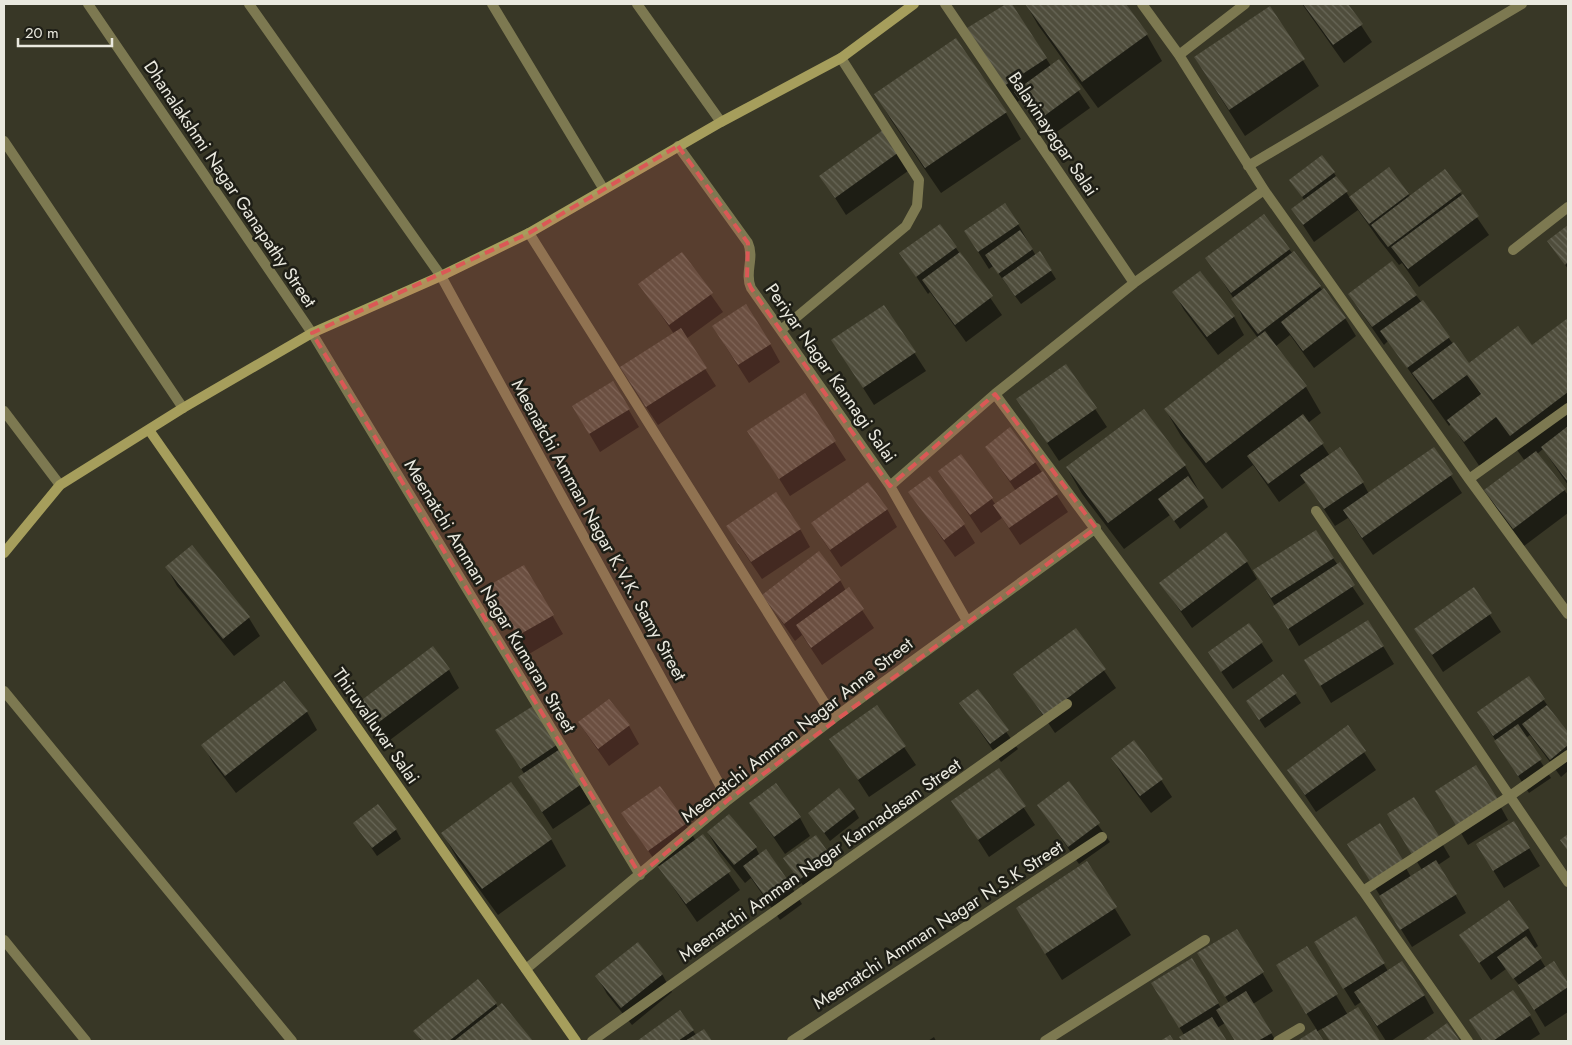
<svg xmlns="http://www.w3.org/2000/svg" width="1572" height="1045" font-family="Jost,sans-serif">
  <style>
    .shadow { fill: #0007 }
    .building { fill: url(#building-back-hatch) }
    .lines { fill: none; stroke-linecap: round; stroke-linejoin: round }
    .street { stroke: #7d7951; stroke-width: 10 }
    .secondary { stroke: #a69e5c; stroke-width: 10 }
    .marked { fill: #db5856; fill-opacity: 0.2; stroke: #db5856; stroke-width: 4; stroke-dasharray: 10 6; stroke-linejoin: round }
    .labels { text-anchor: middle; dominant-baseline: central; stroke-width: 5; stroke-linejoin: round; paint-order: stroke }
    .street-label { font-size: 18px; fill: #eae9df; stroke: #1e1e16 }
  </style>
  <defs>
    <pattern id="building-back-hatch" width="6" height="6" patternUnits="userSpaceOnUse" patternTransform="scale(1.25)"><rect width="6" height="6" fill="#4f4d3c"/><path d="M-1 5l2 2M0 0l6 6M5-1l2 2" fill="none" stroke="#686758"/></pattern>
  </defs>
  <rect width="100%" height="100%" fill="#383726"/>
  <!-- shadow -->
  <path class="shadow" d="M1008,4H1011L1051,66L1058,61L1090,108L1047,139L1020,100L1015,103L969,29Z
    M1026,4H1124L1147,35L1162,61L1098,108L1038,25Z
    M1302,4H1347L1372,42L1344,63Z
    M1270,8L1319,86L1245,136L1195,58Z
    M876,94L1006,113L1021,139L941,193L891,120Z
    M898,153L908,171L846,215L821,176Z
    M1445,171L1489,235L1419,287L1402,263L1399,265L1380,241L1358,210L1314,242L1293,210L1305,201L1290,180L1334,173L1350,198L1408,194L1410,197Z
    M1018,224L1036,256L1051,271L1056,279L1021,304L993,266L989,269L965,231Z
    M1568,227V269L1549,241Z
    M956,248L1002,315L966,342L930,292L928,294L901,254Z
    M1289,249L1345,318L1356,336L1314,368L1290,335L1275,347L1306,387L1321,413L1308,423L1330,456L1363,483L1369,494L1433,448L1462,493L1373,555L1348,518L1335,526L1306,482L1279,502L1253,465L1222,489L1181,436L1165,409L1258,338L1243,318L1234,299L1207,258Z
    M682,254L723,312L686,339L716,386L658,425L632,386L674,334L640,284Z
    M1200,272L1234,317L1244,335L1218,355L1184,310L1174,292Z
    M1349,295H1416L1469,365L1532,347L1568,319V485L1543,449L1537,454L1568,495V513L1524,546L1496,509L1486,491L1525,461L1512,443L1480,467L1451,424L1449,426L1388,341L1384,345Z
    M884,306L926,371L874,405L833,341Z
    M724,344H770L780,362L749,383Z
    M1066,365L1107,427L1059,461L1018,399Z
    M612,382L639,427L600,452L573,406Z
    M804,395L846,460L790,496L749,431Z
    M986,447L1035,462L1068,512L1020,545L1002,518L981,533L940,471L961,456L996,505L1016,491Z
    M1185,466L1208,507L1180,529L1170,515L1124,549L1082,494L1067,468Z
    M910,493L964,525L975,543L955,557Z
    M887,509L897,527L841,567L812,524Z
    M800,529L810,547L762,579L738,544Z
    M192,547L249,618L260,636L234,656L177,586L167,568Z
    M1333,558L1364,604L1299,646L1265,589Z
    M1247,562L1257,579L1192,628L1161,583Z
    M524,566L563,634L529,654L490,586Z
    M840,580L846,591L848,589L874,628L822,665L802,635L795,641L764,596Z
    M1473,589L1501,632L1443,672L1415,629Z
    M1249,624L1273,661L1233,689L1220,670Z
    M1076,630L1116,688L1055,733L1015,674Z
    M1383,646L1394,664L1331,703L1316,678Z
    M449,670L459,688L382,746L355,706Z
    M1283,676L1301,703L1265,728L1253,710Z
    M1528,678L1568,734V771L1561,777L1530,735L1526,738L1551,778L1529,793L1478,713Z
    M283,682L307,712L317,730L236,793L213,763L203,745Z
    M978,691L1018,749L1001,762L961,704Z
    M533,707L593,802L553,829L520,778L525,775L497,730Z
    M877,707L916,765L869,797L831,739Z
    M579,723L629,726L639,744L609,766Z
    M1347,727L1376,770L1316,812L1288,770Z
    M1112,758L1161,780L1172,797L1151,813L1123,776Z
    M999,770L1035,825L989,857L953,801Z
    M1069,783L1110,842L1079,864L1039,806Z
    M1498,802L1508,820L1468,845L1447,809Z
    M750,803L800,818L810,836L785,854Z
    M854,809L859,818L830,841L810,813Z
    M623,814L685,823L696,841L703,836L740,890L697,922Z
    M355,824L396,830L401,839L377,856Z
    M1399,832L1440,840L1450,857L1438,865L1466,913L1412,947L1359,862L1402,861L1411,877L1422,870Z
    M708,833L756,848L760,856L791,886L802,904L780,920L751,878L745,883L719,851Z
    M443,834L551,839L566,866L498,915L458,860Z
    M815,836L835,866L805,888L790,867Z
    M1529,848L1540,866L1504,888L1488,862Z
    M1087,863L1131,935L1062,980L1017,909Z
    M1355,918L1388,971L1424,995L1434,1013L1391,1041H1386L1361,1002L1355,1006L1326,960Z
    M1528,928L1538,946L1534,949L1546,968L1554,963L1568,985V1012L1545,1027L1520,986L1506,969L1491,980L1461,935Z
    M1237,930L1273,991L1253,1004L1276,1041H1236L1225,1023L1217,1028L1226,1041H1183L1181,1038L1185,1036L1163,1002L1191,960L1221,1008L1229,1003L1209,971Z
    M1307,947L1348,1015L1358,1009L1378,1041H1331L1323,1028L1316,1032L1322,1041H1299L1317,1030L1288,984Z
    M662,974L672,992L632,1025L607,994L597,976Z
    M496,1004L498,1008L502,1005L532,1041H421L415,1031Z
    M680,1012L696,1035L703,1030L711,1041H639Z
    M1530,1016L1540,1034L1529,1041H1483L1470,1020Z
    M934,1037L936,1041H928Z"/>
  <!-- building -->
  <path class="building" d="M1006,4H1012L1047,58L1004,86L967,28Z
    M1025,4H1126L1148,34L1082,82Z
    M1303,4H1348L1363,24L1333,45Z
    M1270,6L1305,59L1229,110L1194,57Z
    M956,38L1007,112L925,168L874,94Z
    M1059,59L1081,89L1036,122L1014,92Z
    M883,130L899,152L835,198L819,176Z
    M1322,155L1335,172L1302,197L1289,180Z
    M1389,167L1409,194L1369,224L1349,197Z
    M1445,169L1462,191L1388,247L1371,225Z
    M1336,176L1348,191L1303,225L1291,209Z
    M1463,194L1479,216L1408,269L1391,247Z
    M1005,203L1019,224L978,252L964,231Z
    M1264,214L1290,249L1231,293L1205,258Z
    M940,224L957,247L916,277L899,253Z
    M1568,225V262L1565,265L1547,241Z
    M1020,230L1033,249L998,274L985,255Z
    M1040,251L1052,270L1015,296L1002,278Z
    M1294,251L1321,286L1258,334L1231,299Z
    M682,252L713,293L669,325L638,284Z
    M960,252L993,296L955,325L922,280Z
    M1392,261L1417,295L1372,327L1348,294Z
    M1200,271L1235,316L1207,337L1172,292Z
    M1324,288L1346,318L1303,351L1281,322Z
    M1423,300L1450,337L1407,368L1380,331Z
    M746,304L771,344L738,365L712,326Z
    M884,305L916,352L863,388L831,340Z
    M1568,318V392L1510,436L1496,417L1464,442L1447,420L1481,394L1467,375L1433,400L1412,373L1454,342L1469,363L1518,326L1532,345Z
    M681,328L707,368L646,407L620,367Z
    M1265,331L1307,386L1206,463L1164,409Z
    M1066,364L1097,408L1047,443L1016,399Z
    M613,381L630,409L589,434L572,406Z
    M805,393L836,441L779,479L747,431Z
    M1144,409L1186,465L1108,523L1066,467Z
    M1303,414L1324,443L1268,484L1247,456Z
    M1568,426V482L1541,447Z
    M1010,427L1036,462L1010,481L985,447Z
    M1340,447L1364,482L1324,509L1300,475Z
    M1434,447L1453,474L1362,538L1343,510Z
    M1536,451L1566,489L1513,529L1484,490Z
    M961,454L993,498L970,515L938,471Z
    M1043,471L1058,494L1009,528L993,505Z
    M930,476L965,524L944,540L908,492Z
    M1188,476L1204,498L1174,521L1158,499Z
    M868,482L888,509L830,550L811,523Z
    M776,492L801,529L751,562L726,526Z
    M1316,530L1334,558L1271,598L1253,570Z
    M1226,532L1248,561L1181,611L1159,583Z
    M192,545L250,617L223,639L165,567Z
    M819,551L841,580L784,624L762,595Z
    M1340,562L1355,585L1288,629L1273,606Z
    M524,565L554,615L517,636L488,586Z
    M849,587L864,609L811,648L796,625Z
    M1474,587L1492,613L1432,655L1414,629Z
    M1368,620L1384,646L1320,686L1304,660Z
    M1249,623L1263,642L1221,672L1208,652Z
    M1076,628L1106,669L1044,716L1013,674Z
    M433,646L450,669L371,728L354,706Z
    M1283,674L1297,693L1259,720L1246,701Z
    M1529,676L1545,699L1493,736L1477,712Z
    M284,681L308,711L225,776L201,745Z
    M978,689L1009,730L990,744L959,703Z
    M609,699L630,725L598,749L578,722Z
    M877,705L906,746L858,780L829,739Z
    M1547,705L1568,732V745L1550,760L1522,724Z
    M533,706L558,744L521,769L495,730Z
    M1518,724L1542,759L1518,776L1494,741Z
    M1348,725L1366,751L1305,795L1287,770Z
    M1134,740L1163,779L1140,796L1111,758Z
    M560,749L583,783L542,812L518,777Z
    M1476,765L1499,801L1457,827L1435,791Z
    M999,768L1026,806L978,840L951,801Z
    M1069,781L1100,823L1068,847L1037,805Z
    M511,782L552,839L482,889L441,833Z
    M776,783L801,817L774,837L749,803Z
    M660,786L687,823L648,851L621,813Z
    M839,788L855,809L824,833L808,813Z
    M1414,797L1441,839L1413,856L1387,814Z
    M378,804L397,829L372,848L353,823Z
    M729,814L757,847L734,865L707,832Z
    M1514,821L1530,848L1493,871L1476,844Z
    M1380,823L1403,860L1370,881L1347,844Z
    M703,834L731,871L686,904L658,867Z
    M1568,834V851L1560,840Z
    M816,835L831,856L799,880L783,858Z
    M766,849L792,886L769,902L743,866Z
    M1436,860L1457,894L1400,930L1379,896Z
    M1087,861L1117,907L1045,954L1016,908Z
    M1509,900L1529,928L1479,963L1459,935Z
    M1356,916L1385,963L1343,989L1314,942Z
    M1237,929L1264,972L1225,997L1197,953Z
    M1526,936L1542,958L1513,979L1497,957Z
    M638,942L663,974L621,1008L595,976Z
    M1307,946L1338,994L1306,1014L1276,965Z
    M1192,958L1219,1003L1179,1028L1151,983Z
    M1402,961L1425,995L1377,1026L1354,992Z
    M1554,961L1568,983V987L1534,1010L1518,985Z
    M478,979L497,1003L449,1041H422L413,1031Z
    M1513,990L1531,1015L1493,1041H1483L1469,1020Z
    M1246,991L1272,1033L1258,1041H1235L1216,1010Z
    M502,1003L533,1041H454Z
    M1358,1007L1380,1041H1330L1322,1029Z
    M680,1010L694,1030L678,1041H637Z
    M1212,1017L1227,1041H1182L1179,1037Z
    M1447,1023L1460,1041H1422Z
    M704,1029L712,1041H685Z
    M1316,1029L1324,1041H1297Z
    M1170,1035L1174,1041H1160Z"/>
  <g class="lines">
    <!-- street -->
    <path class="street" d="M88,4L312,333L640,875
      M249,4L441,276L728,800
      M492,4L603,188
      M637,4L721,122
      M945,4L1134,283
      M1142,4L1179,55L1264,190L1469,479L1568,614
      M1179,55L1245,4
      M4,141L183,408
      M678,146L748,243C755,258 744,273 751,288L890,486L967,621
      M1248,166L1522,4
      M529,233L834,718
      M1513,250L1568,207
      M781,330L906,226L917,206L919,180L841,58
      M995,394L1363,891L1468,1041
      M4,411L60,485
      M1469,479L1568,408
      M890,486L995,394L1134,283L1264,190
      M1316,511L1568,882
      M4,691L292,1041
      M1363,891L1510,796L1568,755
      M4,940L86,1041
      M526,969L728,800L834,718L1096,528
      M592,1041L1067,704
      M792,1041L1102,837
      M1045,1041L1205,940
      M1278,1041L1300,1028"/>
    <!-- secondary -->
    <path class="secondary" d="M149,430L576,1041
      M4,553L60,485L183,408L312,333L441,276L529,233L721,122L841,58L914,4"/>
  </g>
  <!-- marked area -->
  <path class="marked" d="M678,146L748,243L747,279L751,288L890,486L995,394L1096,528L728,800L640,875L312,333L529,233Z"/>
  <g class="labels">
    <!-- street labels -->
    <g class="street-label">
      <text transform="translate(1053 134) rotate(56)">Balavinayagar Salai</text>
      <text transform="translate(230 184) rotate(56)">Dhanalakshmi Nagar Ganapathy Street</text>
      <text transform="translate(831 373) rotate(55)">Periyar Nagar Kannagi Salai</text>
      <text transform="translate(599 530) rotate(61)">Meenatchi Amman Nagar K.V.K. Samy Street</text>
      <text transform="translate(490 596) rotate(59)">Meenatchi Amman Nagar Kumaran Street</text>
      <text transform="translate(376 726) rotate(55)">Thiruvalluvar Salai</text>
      <text transform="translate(797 730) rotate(-38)">Meenatchi Amman Nagar Anna Street</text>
      <text transform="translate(820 860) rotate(-35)">Meenatchi Amman Nagar Kannadasan Street</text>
      <text transform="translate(938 925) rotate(-33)">Meenatchi Amman Nagar N.S.K Street</text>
    </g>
  </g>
  <!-- border -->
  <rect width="1572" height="1045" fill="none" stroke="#eae9df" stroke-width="10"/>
  <!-- scale -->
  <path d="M18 38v8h94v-8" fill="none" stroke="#eae9df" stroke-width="2.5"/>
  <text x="25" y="38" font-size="15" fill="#eae9df" stroke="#1e1e16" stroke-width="4" paint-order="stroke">20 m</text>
</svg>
